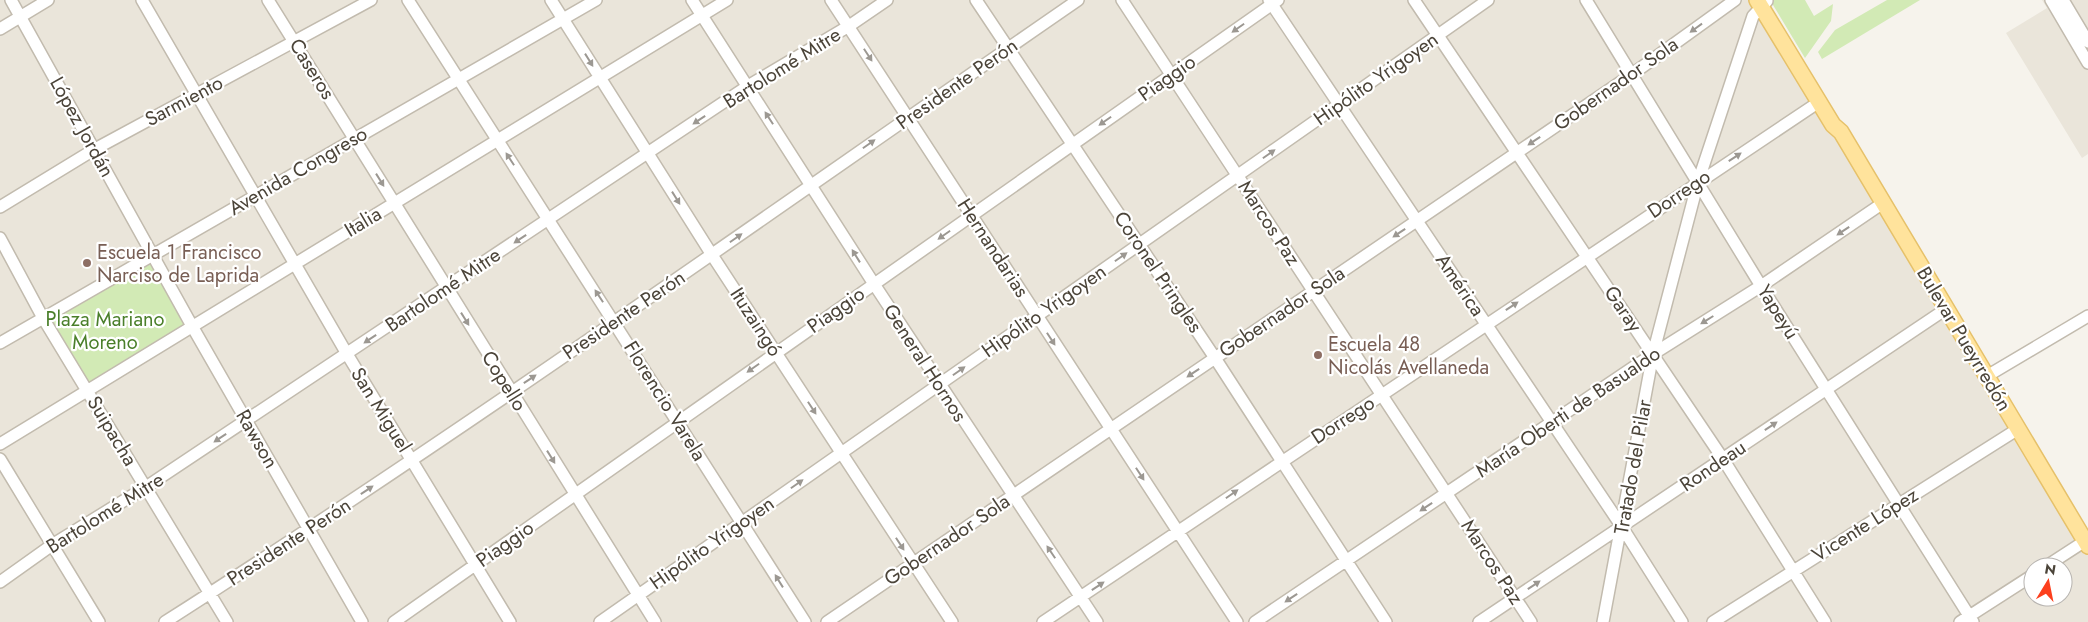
<svg xmlns="http://www.w3.org/2000/svg" width="2088" height="622" font-family="Jost,sans-serif">
  <style>
    .residential { fill: #eae5da; fill-rule: evenodd }
    .green { fill: #d2eab5 }
    .lines { fill: none; stroke-linecap: round; stroke-linejoin: round }
    .minor-casing { stroke: #c2bbae; stroke-width: 14 }
    .major-casing { stroke: #e6c16a; stroke-width: 18 }
    .minor { stroke: #fff; stroke-width: 11 }
    .major { stroke: #ffe39c; stroke-width: 15 }
    .oneway { fill: #9c9892 }
    .education-dot { fill: #8d6e63; stroke: #fff; stroke-width: 2 }
    .labels { text-anchor: middle; dominant-baseline: central; stroke-width: 4.5; stroke-linejoin: round; paint-order: stroke }
    .street-label { font-size: 20px; fill: #4b4439; stroke: #fff }
    .education-label { font-size: 20px; fill: #785e54; stroke: #fff; text-anchor: start }
    .park-label { font-size: 20px; fill: #4a7f2a; stroke: #fff }
  </style>
  <rect width="100%" height="100%" fill="#f6f3ec"/>
  <!-- residential -->
  <path class="residential" d="M0,0H1757L2088,546V622H0ZM2033,567H2063V597H2033Z
    M2042,0H2088V154L2082,158L2006,33L2047,8Z"/>
  <!-- green -->
  <path class="green" d="M1770,0H1805L1814,16L1833,4L1831,21L1805,58Z
    M1887,0H1920L1822,59L1818,52L1835,30Z
    M153,255L192,326L87,390L43,318Z"/>
  <g class="lines">
    <defs>
      <path id="minor" d="M11,0L192,326L362,622
        M142,0L347,354L510,622
        M268,0L655,622
        M408,0L805,622
        M551,0L712,255L952,622
        M692,0L874,284L1097,622
        M831,0L1237,622
        M976,0L1215,358L1386,622
        M1122,0L1531,622
        M1269,0L1622,527L1682,622
        M1414,0L1723,459L1825,622
        M1586,0L1761,286L1973,622
        M2051,0L2088,63
        M2063,0L2088,42
        M0,29L48,0
        M0,207L95,149L371,0
        M0,238L43,318L227,622
        M0,343L596,0
        M1987,376L2088,316
        M0,444L727,0
        M0,459L99,622
        M2045,567L2085,541
        M0,582L52,545L146,487L748,86L849,26L887,0
        M165,622C475,424 775,209 1078,0
        M394,622L1278,0
        M600,622L1488,0
        M827,622L1631,75L1735,0
        M1043,622L1819,102
        M1255,622L1653,354L1761,286L1883,203
        M1479,622L1946,309
        M1603,622L1653,354L1698,182L1753,16L1767,1
        M1713,622L2018,429
        M1960,622L2033,575"/>
      <path id="major" d="M1757,0L1833,125L1841,132L2088,546"/>
    </defs>
    <!-- minor casing -->
    <use href="#minor" class="minor-casing"/>
    <!-- major casing -->
    <use href="#major" class="major-casing"/>
    <!-- minor -->
    <use href="#minor" class="minor"/>
    <!-- major -->
    <use href="#major" class="major"/>
  </g>
  <!-- one-way arrows -->
  <defs><path id="oneway-solid" d="M-6-.8H1V-3.2L6.5 0L1 3.2V.8H-6Z" transform="scale(1.25)"/></defs>
  <g class="oneway">
    <use href="#oneway-solid" transform="translate(1238 28) rotate(145)"/>
    <use href="#oneway-solid" transform="translate(1696 28) rotate(144)"/>
    <use href="#oneway-solid" transform="translate(868 55) rotate(57)"/>
    <use href="#oneway-solid" transform="translate(589 60) rotate(58)"/>
    <use href="#oneway-solid" transform="translate(769 118) rotate(-123)"/>
    <use href="#oneway-solid" transform="translate(699 120) rotate(146)"/>
    <use href="#oneway-solid" transform="translate(1105 121) rotate(145)"/>
    <use href="#oneway-solid" transform="translate(1534 141) rotate(146)"/>
    <use href="#oneway-solid" transform="translate(869 144) rotate(-35)"/>
    <use href="#oneway-solid" transform="translate(1269 154) rotate(-35)"/>
    <use href="#oneway-solid" transform="translate(1735 157) rotate(-33)"/>
    <use href="#oneway-solid" transform="translate(510 159) rotate(-123)"/>
    <use href="#oneway-solid" transform="translate(380 180) rotate(58)"/>
    <use href="#oneway-solid" transform="translate(676 198) rotate(58)"/>
    <use href="#oneway-solid" transform="translate(1843 231) rotate(146)"/>
    <use href="#oneway-solid" transform="translate(1399 233) rotate(146)"/>
    <use href="#oneway-solid" transform="translate(944 235) rotate(145)"/>
    <use href="#oneway-solid" transform="translate(736 238) rotate(-35)"/>
    <use href="#oneway-solid" transform="translate(520 239) rotate(146)"/>
    <use href="#oneway-solid" transform="translate(856 256) rotate(-122)"/>
    <use href="#oneway-solid" transform="translate(1121 257) rotate(-35)"/>
    <use href="#oneway-solid" transform="translate(599 296) rotate(-123)"/>
    <use href="#oneway-solid" transform="translate(1512 306) rotate(-34)"/>
    <use href="#oneway-solid" transform="translate(465 319) rotate(58)"/>
    <use href="#oneway-solid" transform="translate(1707 320) rotate(148)"/>
    <use href="#oneway-solid" transform="translate(370 339) rotate(146)"/>
    <use href="#oneway-solid" transform="translate(1051 339) rotate(57)"/>
    <use href="#oneway-solid" transform="translate(753 368) rotate(145)"/>
    <use href="#oneway-solid" transform="translate(959 371) rotate(-35)"/>
    <use href="#oneway-solid" transform="translate(1193 373) rotate(146)"/>
    <use href="#oneway-solid" transform="translate(530 379) rotate(-34)"/>
    <use href="#oneway-solid" transform="translate(812 408) rotate(57)"/>
    <use href="#oneway-solid" transform="translate(1771 426) rotate(-34)"/>
    <use href="#oneway-solid" transform="translate(220 438) rotate(146)"/>
    <use href="#oneway-solid" transform="translate(551 457) rotate(58)"/>
    <use href="#oneway-solid" transform="translate(1140 474) rotate(57)"/>
    <use href="#oneway-solid" transform="translate(797 484) rotate(-35)"/>
    <use href="#oneway-solid" transform="translate(367 490) rotate(-34)"/>
    <use href="#oneway-solid" transform="translate(1232 494) rotate(-35)"/>
    <use href="#oneway-solid" transform="translate(1426 507) rotate(146)"/>
    <use href="#oneway-solid" transform="translate(900 544) rotate(57)"/>
    <use href="#oneway-solid" transform="translate(1051 552) rotate(-124)"/>
    <use href="#oneway-solid" transform="translate(779 581) rotate(-122)"/>
    <use href="#oneway-solid" transform="translate(1534 585) rotate(-34)"/>
    <use href="#oneway-solid" transform="translate(1098 586) rotate(-34)"/>
    <use href="#oneway-solid" transform="translate(1291 598) rotate(146)"/>
  </g>
  <!-- markers -->
  <g class="education-dot">
    <circle cx="87" cy="263" r="5"/>
    <circle cx="1318" cy="355" r="5"/>
  </g>
  <g class="labels">
    <!-- street labels -->
    <g class="street-label">
      <text transform="translate(782 68) rotate(-32)">Bartolomé Mitre</text>
      <text transform="translate(312 69) rotate(58)">Caseros</text>
      <text transform="translate(1167 78) rotate(-35)">Piaggio</text>
      <text transform="translate(1376 79) rotate(-35)">Hipólito Yrigoyen</text>
      <text transform="translate(957 84) rotate(-35)">Presidente Perón</text>
      <text transform="translate(1616 84) rotate(-35)">Gobernador Sola</text>
      <text transform="translate(184 101) rotate(-28)">Sarmiento</text>
      <text transform="translate(82 127) rotate(61)">López Jordán</text>
      <text transform="translate(298 171) rotate(-30)">Avenida Congreso</text>
      <text transform="translate(1679 194) rotate(-34)">Dorrego</text>
      <text transform="translate(363 222) rotate(-31)">Italia</text>
      <text transform="translate(1269 223) rotate(57)">Marcos Paz</text>
      <text transform="translate(993 248) rotate(57)">Hernandarias</text>
      <text transform="translate(1158 272) rotate(56)">Coronel Pringles</text>
      <text transform="translate(1460 285) rotate(56)">América</text>
      <text transform="translate(443 290) rotate(-34)">Bartolomé Mitre</text>
      <text transform="translate(1623 309) rotate(56)">Garay</text>
      <text transform="translate(836 310) rotate(-35)">Piaggio</text>
      <text transform="translate(1044 311) rotate(-35)">Hipólito Yrigoyen</text>
      <text transform="translate(1282 312) rotate(-34)">Gobernador Sola</text>
      <text transform="translate(1778 312) rotate(58)">Yapeyú</text>
      <text transform="translate(624 315) rotate(-34)">Presidente Perón</text>
      <text transform="translate(756 322) rotate(57)">Ituzaingó</text>
      <text transform="translate(1964 339) rotate(59)">Bulevar Pueyrredón</text>
      <text transform="translate(925 363) rotate(57)">General Hornos</text>
      <text transform="translate(504 381) rotate(58)">Copello</text>
      <text transform="translate(665 401) rotate(58)">Florencio Varela</text>
      <text transform="translate(381 410) rotate(58)">San Miguel</text>
      <text transform="translate(1568 412) rotate(-34)">María Oberti de Basualdo</text>
      <text transform="translate(1343 420) rotate(-33)">Dorrego</text>
      <text transform="translate(112 431) rotate(59)">Suipacha</text>
      <text transform="translate(257 439) rotate(60)">Rawson</text>
      <text transform="translate(1713 466) rotate(-34)">Rondeau</text>
      <text transform="translate(1633 467) rotate(-80)">Tratado del Pilar</text>
      <text transform="translate(105 513) rotate(-32)">Bartolomé Mitre</text>
      <text transform="translate(1865 525) rotate(-32)">Vicente López</text>
      <text transform="translate(947 540) rotate(-34)">Gobernador Sola</text>
      <text transform="translate(289 542) rotate(-33)">Presidente Perón</text>
      <text transform="translate(712 543) rotate(-35)">Hipólito Yrigoyen</text>
      <text transform="translate(505 544) rotate(-35)">Piaggio</text>
      <text transform="translate(1492 562) rotate(57)">Marcos Paz</text>
    </g>
    <!-- education labels -->
    <g class="education-label">
      <text x="97" y="252">Escuela 1 Francisco<tspan x="97" dy="23">Narciso de Laprida</tspan></text>
      <text x="1328" y="344">Escuela 48<tspan x="1328" dy="23">Nicolás Avellaneda</tspan></text>
    </g>
    <!-- park labels -->
    <g class="park-label">
      <text x="105" y="319">Plaza Mariano<tspan x="105" dy="23">Moreno</tspan></text>
    </g>
  </g>
  <!-- north arrow -->
  <g transform="translate(2048 582) rotate(10)"><circle r="24" fill="#ffffff" stroke="#b7b4b0"/>
  <path d="M0-4L9 19L0 12L-9 19Z" fill="#fc3f1d"/>
  <text y="-8" font-size="14" font-weight="bold" text-anchor="middle" fill="#4b4439">N</text>
  </g>
</svg>
